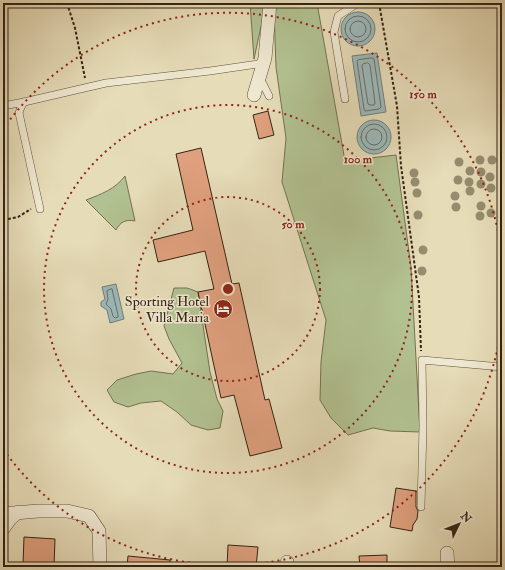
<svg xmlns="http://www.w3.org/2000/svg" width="505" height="570" font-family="'IM FELL Double Pica',serif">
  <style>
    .green { fill: #b2c191; stroke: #747252 }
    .water { fill: #9cb9ba; stroke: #737d78 }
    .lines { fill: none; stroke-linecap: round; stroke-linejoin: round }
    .shore { stroke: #686e67; stroke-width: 1 }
    .building { fill: #e0a07e; stroke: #352314 }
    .lane-casing { stroke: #61513d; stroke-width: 8 }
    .street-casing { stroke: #61513d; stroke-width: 14 }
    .path { stroke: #352314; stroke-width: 2; stroke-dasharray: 3 2; stroke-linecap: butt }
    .lane { stroke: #efe8d1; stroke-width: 7 }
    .street { stroke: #efe8d1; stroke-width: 13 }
    .tree { fill: #968c6f }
    .ring { fill: none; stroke: #8f2418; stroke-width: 2; stroke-dasharray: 2 4 }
    .labels { text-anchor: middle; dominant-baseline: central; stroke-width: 3; stroke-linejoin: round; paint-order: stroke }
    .poi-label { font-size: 14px; fill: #352314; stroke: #efe8d1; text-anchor: end }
    .centre { fill: #8f2418; stroke: #efe8d1; stroke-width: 2 }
    .ring-label { font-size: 12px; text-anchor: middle; font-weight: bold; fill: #8f2418; stroke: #efe8d1; stroke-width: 3; stroke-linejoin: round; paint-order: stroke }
  </style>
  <rect width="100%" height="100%" fill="#e6dcb8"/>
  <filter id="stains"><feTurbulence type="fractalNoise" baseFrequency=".005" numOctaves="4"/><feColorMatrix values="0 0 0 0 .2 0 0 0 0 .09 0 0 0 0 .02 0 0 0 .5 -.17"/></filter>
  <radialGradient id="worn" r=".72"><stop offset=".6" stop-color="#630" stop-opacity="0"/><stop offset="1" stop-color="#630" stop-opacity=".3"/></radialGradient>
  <!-- green -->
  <path class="green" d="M250,3H266L254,59Z
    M268,3H317L345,161L396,155L411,267L420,432L390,431L373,428L348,435L331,418L320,400L321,362L326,320L282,182L286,138L276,67L274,10Z
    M125,176L135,221C126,219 120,222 116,230L86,200C102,194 115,189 125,176Z
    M174,288H187L198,292L210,372L217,399L223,411L220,428L208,430L191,425L177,412L161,401L141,403L128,407L114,402L107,390L117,380L136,374L151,371L173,374L182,363L169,339L164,326Z"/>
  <!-- water -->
  <path class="water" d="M341 29a17 17 0 1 1 34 0a17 17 0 1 1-34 0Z
    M377,53L386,112L361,116L352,56Z
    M357 137a17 17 0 1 1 34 0a17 17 0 1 1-34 0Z
    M116,284L124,319L110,323L107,310L101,306V302L105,299L102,287Z"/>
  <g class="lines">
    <!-- shore -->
    <path class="shore" d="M345 29a13 13 0 1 1 26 0a13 13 0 1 1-26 0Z
      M350 29a8 8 0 1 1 16 0a8 8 0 1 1-16 0Z
      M372,58L374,59L381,107L379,109L365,111L364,109L357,61L358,60Z
      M368,63L370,65L375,103L374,105H370L368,104L362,66L363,64Z
      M361 137a13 13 0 1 1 26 0a13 13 0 1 1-26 0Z
      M366 137a8 8 0 1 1 16 0a8 8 0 1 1-16 0Z
      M112,289L118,315V317L115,318L113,316L111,309L106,304L108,299L107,291Z"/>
  </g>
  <!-- building -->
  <path class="building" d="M268,111L274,135L259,139L253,115Z
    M201,148L232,284L239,283L265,400L269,399L282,448L250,456L234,395L221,398L198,292L214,289L205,251L158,262L153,240L193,230L176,154Z
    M396,488L416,491V507L418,511L417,519L413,525L412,531L390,527Z
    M24,537L55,539L54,566L23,565Z
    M228,545L258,547L256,567H227Z
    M387,555V567H360L359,556Z
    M128,556L170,560V567H127Z"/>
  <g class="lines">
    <defs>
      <path id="lane" d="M260,78L269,96
        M345,99L334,32L338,16L358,3
        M24,102L21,107L19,113L40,209
        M3,106L24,102L106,83L210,71L264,63
        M421,507L423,426L422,360L502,367"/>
      <path id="street" d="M254,95L265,58L270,3
        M3,514L38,511H67L89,516L99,531L100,567
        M3,529L10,519L18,512
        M447,553L448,567
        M286,567L287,562"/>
    </defs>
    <!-- lane casing -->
    <use href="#lane" class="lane-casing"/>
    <!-- street casing -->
    <use href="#street" class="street-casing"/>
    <!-- path -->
    <path class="path" d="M67,3L75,28L85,78
      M379,3L397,106L401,166L419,297L421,351
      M3,220L18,217L31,209"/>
    <!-- lane -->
    <use href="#lane" class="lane"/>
    <!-- street -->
    <use href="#street" class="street"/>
  </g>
  <!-- trees -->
  <g class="tree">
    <circle cx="480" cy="160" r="4.5"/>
    <circle cx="492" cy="160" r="4.5"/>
    <circle cx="459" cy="162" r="4.5"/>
    <circle cx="470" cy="171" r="4.5"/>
    <circle cx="481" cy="172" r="4.5"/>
    <circle cx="414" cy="173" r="4.5"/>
    <circle cx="490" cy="177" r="4.5"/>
    <circle cx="458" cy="180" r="4.5"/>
    <circle cx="415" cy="182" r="4.5"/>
    <circle cx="469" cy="182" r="4.5"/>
    <circle cx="481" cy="184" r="4.5"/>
    <circle cx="491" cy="188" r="4.5"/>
    <circle cx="470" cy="191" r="4.5"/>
    <circle cx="417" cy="193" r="4.5"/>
    <circle cx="455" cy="196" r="4.5"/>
    <circle cx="481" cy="206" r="4.5"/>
    <circle cx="456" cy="207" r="4.5"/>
    <circle cx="491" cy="213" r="4.5"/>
    <circle cx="418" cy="215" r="4.5"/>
    <circle cx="480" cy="216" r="4.5"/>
    <circle cx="423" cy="250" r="4.5"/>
    <circle cx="422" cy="271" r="4.5"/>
  </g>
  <!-- distance rings -->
  <g class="ring">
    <circle cx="228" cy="289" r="92"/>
    <circle cx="228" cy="289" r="184"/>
    <path d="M502 323A276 276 0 0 1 3 449M3 129A276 276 0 0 1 502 255"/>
  </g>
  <!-- icons -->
  <defs>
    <symbol id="hotel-disc" viewBox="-11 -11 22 22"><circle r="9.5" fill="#8f2418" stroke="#efe8d1"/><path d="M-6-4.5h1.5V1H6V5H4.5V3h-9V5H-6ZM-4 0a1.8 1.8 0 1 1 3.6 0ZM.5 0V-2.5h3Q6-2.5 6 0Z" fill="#fff"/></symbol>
  </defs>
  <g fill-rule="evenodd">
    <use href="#hotel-disc" x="212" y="298" width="22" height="22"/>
  </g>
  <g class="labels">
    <!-- poi labels -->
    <g class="poi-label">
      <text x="209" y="301">Sporting Hotel<tspan x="209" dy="16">Villa Maria</tspan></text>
    </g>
  </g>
  <circle cx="228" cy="289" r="6" class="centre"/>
  <g class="ring-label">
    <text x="423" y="98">150 m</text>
    <text x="358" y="163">100 m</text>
    <text x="293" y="228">50 m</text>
  </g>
  <!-- margin -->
  <rect width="505" height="570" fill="none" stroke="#e6dcb8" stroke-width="16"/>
  <rect x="4" y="4" width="497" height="562" fill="none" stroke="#352314" stroke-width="2"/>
  <rect x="8" y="8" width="489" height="554" fill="none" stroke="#352314"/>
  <!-- north arrow -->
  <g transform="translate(459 524) rotate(47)" stroke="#efe8d1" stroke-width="3" paint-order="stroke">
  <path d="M0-3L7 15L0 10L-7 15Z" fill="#352314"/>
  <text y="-6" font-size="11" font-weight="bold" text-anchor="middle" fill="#352314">N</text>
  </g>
  <rect width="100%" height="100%" filter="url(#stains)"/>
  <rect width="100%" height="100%" fill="url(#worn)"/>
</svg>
